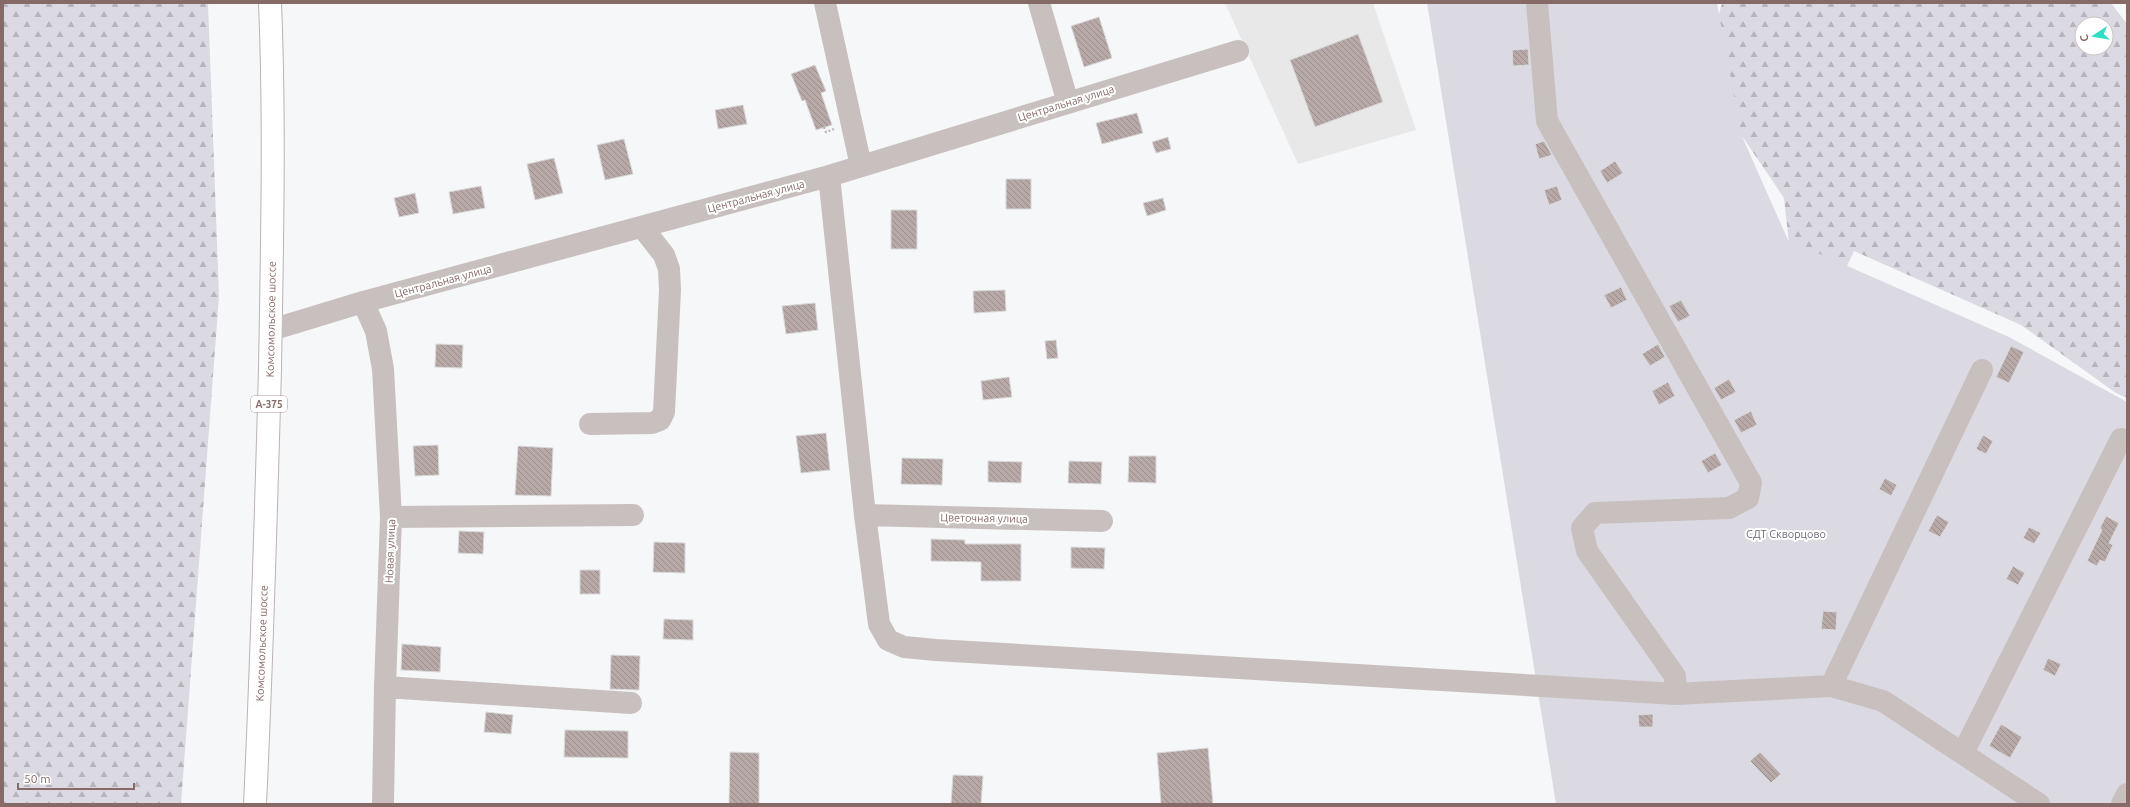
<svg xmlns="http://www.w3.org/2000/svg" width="2130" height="807" font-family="Ubuntu,sans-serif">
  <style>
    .built { fill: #e9e8e9 }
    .forest { fill: url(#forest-firs); fill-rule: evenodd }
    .green { fill: #dbdae2 }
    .building { fill: url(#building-back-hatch); stroke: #d8d9da }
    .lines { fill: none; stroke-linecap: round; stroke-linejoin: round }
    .highway-casing { stroke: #bbb3b3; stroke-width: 24 }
    .path { stroke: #c0baba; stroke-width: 2.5; stroke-dasharray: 2 2; stroke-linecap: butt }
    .minor { stroke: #c8c0bf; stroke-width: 22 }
    .highway { stroke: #fff; stroke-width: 22 }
    .labels { text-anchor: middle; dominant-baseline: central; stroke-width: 4; stroke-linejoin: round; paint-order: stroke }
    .shield { fill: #fff; stroke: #aa9795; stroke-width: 1 }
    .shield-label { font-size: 10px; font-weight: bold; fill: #866a68 }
    .street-label { font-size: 11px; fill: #866a68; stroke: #fff }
    .park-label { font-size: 11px; fill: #70677d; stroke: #fff }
  </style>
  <defs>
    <pattern id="forest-firs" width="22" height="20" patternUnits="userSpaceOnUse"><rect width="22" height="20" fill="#dbdae2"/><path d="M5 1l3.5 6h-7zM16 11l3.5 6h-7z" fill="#b7b5bb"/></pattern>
    <pattern id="building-back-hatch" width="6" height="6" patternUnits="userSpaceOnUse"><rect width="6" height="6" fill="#b7a9a8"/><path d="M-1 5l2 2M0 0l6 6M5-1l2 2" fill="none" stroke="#9a8e8d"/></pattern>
  </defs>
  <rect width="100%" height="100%" fill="#f6f7f8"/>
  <!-- built -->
  <path class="built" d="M1225,3H1373L1416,130L1298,164Z"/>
  <!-- forest -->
  <path class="forest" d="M3,3H208L219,296L181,804H3Z
    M1722,3H2111L2127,24V398L2116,393L2021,325L1854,251L1842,277L1790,252L1784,198L1744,139L1663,46L1713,36ZM2082,24H2106V48H2082Z"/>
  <!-- green -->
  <path class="green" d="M1427,3H1717L1741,134L1788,240L2009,337L2127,402V804H1556Z"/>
  <!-- building -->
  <path class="building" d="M1099,17L1112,58L1084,67L1071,26Z
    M1358,34L1383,102L1315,127L1290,60Z
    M1528,49L1529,65L1513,66L1512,50Z
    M815,65L826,91L821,93L832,125L816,130L805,100L802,101L791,74Z
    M743,105L747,124L718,129L715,110Z
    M1137,113L1143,133L1102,144L1096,123Z
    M1168,137L1171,149L1156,153L1152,142Z
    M624,139L633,174L605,180L597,145Z
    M1544,141L1552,155L1539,159L1535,144Z
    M554,158L563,193L535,200L527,164Z
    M1615,161L1623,173L1607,183L1600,171Z
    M1006,179H1031V209H1006Z
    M481,186L485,208L453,214L449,192Z
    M1557,186L1562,200L1549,205L1544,190Z
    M415,193L419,213L399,217L394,198Z
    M1163,198L1166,210L1147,216L1143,203Z
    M891,210H917V249H891Z
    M1621,287L1627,300L1611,308L1604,295Z
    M1005,290L1006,311L974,313L973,291Z
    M1681,300L1690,316L1678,322L1669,306Z
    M815,303L818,330L786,334L782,306Z
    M1056,340L1058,358L1047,359L1045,341Z
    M436,344L463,345L462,368L435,367Z
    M1658,344L1665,357L1650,366L1642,354Z
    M2011,346L2024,352L2009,383L1996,377Z
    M1009,377L1012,397L983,400L981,381Z
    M1729,379L1736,392L1721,400L1714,388Z
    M1668,382L1675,396L1659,405L1652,391Z
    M1751,411L1757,425L1741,433L1734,420Z
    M826,433L830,470L801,473L796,436Z
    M1983,435L1993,441L1986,454L1976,449Z
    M438,445L439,475L415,476L413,446Z
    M518,446L553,448L551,496L515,495Z
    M1715,453L1722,465L1708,473L1701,461Z
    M1129,456H1156V483L1128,482Z
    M902,458L943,459L942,485L901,484Z
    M988,461L1022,462L1021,483L988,482Z
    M1069,461L1102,462L1101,484L1068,483Z
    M1885,478L1897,485L1891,496L1879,489Z
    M1937,515L1949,522L1940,537L1928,531Z
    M2106,516L2119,523L2109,543L2113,545L2105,562L2100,560L2097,566L2087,561L2102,530L2100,528Z
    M2029,527L2041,533L2034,544L2023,538Z
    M459,531L484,532L483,554L458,553Z
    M931,539L965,540V544H1021V581H981V562L931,561Z
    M654,542L685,543V573L653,572Z
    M1071,547L1105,548L1104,569L1071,568Z
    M2013,566L2025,573L2018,585L2006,579Z
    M580,570H600V594H580Z
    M1823,611L1837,612L1836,630L1821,629Z
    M664,619L693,620V640L663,639Z
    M402,644L441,647L440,672L401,670Z
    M611,655L640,656L639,690L610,689Z
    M2048,658L2061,664L2055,676L2043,670Z
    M486,712L513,715L511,734L484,732Z
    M1653,714V727H1639L1638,715Z
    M2001,724L2022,737L2010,758L1989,746Z
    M565,730L628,731V758L564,757Z
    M1208,748L1213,804H1161L1157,753Z
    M730,752L759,753V804H729Z
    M1760,752L1781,774L1771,783L1750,761Z
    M953,775L983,776L981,804H951Z"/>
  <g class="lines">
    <defs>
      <g id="highway">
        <path id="s1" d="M255,804C262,659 266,514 270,369C272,247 275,125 270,3"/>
      </g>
    </defs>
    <!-- highway casing -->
    <use href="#highway" class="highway-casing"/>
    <!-- path -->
    <path class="path" d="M824,127L826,132L834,129"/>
    <!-- minor -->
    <path class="minor" d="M825,3L861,166
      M1039,3L1068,103
      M1537,3L1547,121L1751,483L1748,498L1729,508L1595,513L1582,528L1587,551L1675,676L1676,694
      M829,176L865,515L879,624L888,640L904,647L936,650L1676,694L1831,686L1883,701L2039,804
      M363,302L376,331L383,369L391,517L385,687L383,804
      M271,330L363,302L829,176L1238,51
      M590,424L652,423L660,420L664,412L670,290L669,269L664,255L642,227
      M865,515L1102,521
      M391,517L633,515
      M1831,686L1982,370
      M385,687L631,703
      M1963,753L2121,439
      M2122,804L2127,794"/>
    <!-- highway -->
    <use href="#highway" class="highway"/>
  </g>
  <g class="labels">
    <!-- shield labels -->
    <rect class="shield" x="251" y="396" width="36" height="16" rx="3"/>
    <g class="shield-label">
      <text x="269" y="404">А-375</text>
    </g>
    <!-- street labels -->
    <g class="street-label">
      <text transform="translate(1066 103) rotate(-17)">Центральная улица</text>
      <text transform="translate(756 196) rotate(-15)">Центральная улица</text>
      <text transform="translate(443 281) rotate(-15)">Центральная улица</text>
      <text stroke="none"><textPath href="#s1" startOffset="485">Комсомольское шоссе</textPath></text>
      <text transform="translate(984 518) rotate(1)">Цветочная улица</text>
      <text transform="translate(390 551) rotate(-88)">Новая улица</text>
      <text stroke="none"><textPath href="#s1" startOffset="161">Комсомольское шоссе</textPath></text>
    </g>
    <!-- park labels -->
    <g class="park-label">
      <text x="1786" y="534">СДТ Скворцово</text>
    </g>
  </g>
  <!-- border -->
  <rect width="2130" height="807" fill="none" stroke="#866a68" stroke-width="8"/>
  <!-- north arrow -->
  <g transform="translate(2094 36) rotate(258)"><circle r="19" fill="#ffffff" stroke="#cfc3c3"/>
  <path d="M0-3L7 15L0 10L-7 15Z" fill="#2fdfc3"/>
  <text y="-6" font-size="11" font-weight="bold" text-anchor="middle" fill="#866a68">С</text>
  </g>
  <!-- scale -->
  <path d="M18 783v6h116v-6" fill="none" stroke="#866a68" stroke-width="2"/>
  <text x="24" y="783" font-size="12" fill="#866a68" stroke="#ffffff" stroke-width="3" paint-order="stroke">50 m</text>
</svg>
